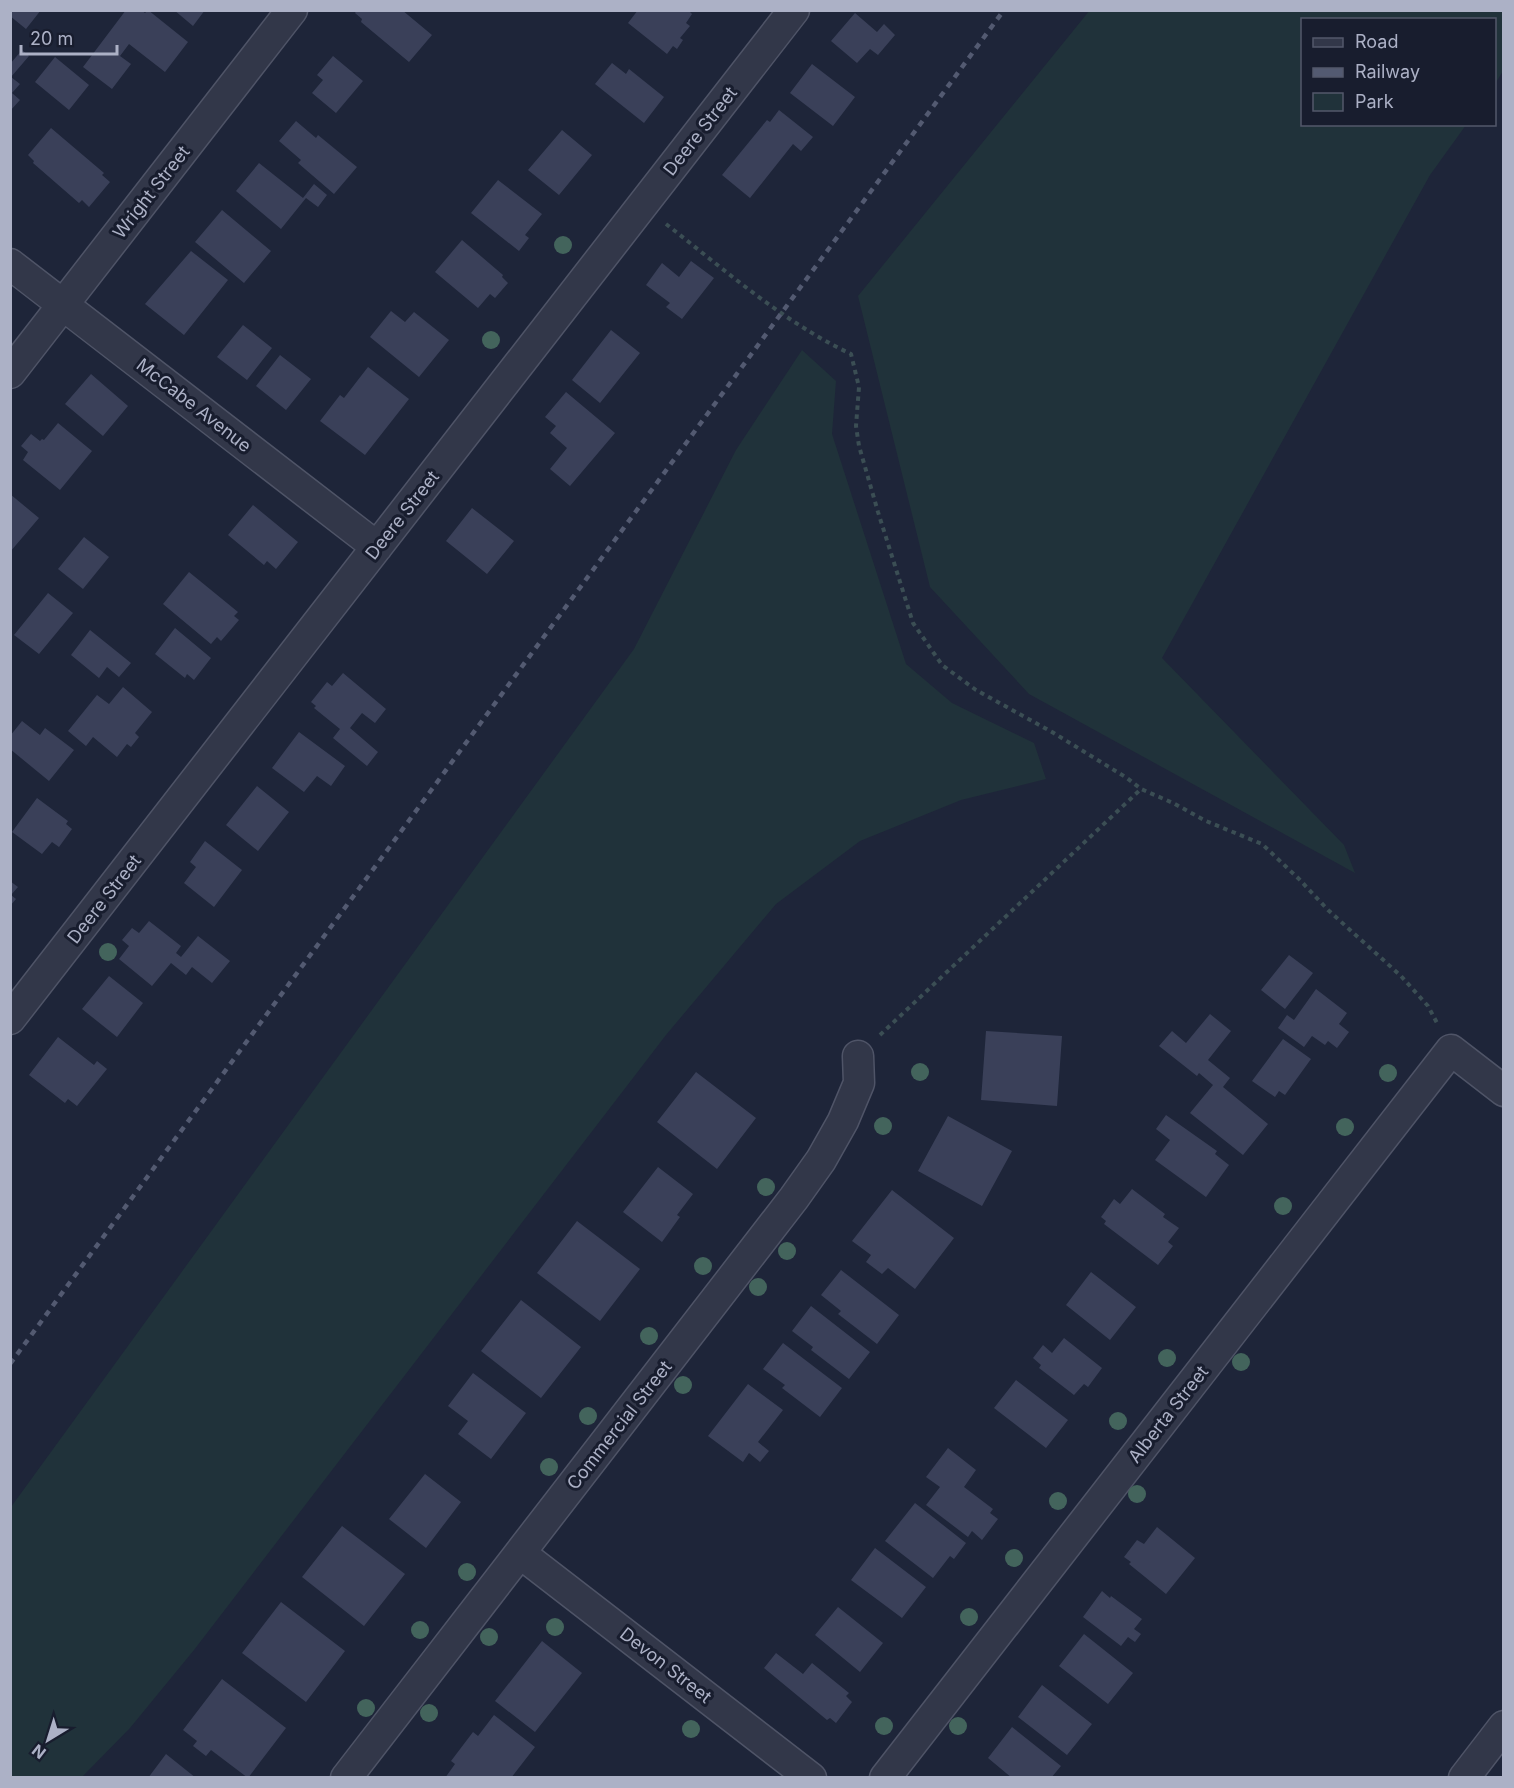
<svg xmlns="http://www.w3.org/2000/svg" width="1514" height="1788" font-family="Inter,sans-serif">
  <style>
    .green { fill: #20323a }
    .building { fill: #3a4059 }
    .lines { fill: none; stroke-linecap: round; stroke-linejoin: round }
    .minor-casing { stroke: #4f5467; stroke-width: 33 }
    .path { stroke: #3b4e54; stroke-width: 4; stroke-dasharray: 4.5 4.5; stroke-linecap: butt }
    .minor { stroke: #323749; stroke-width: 30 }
    .rail { stroke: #535a71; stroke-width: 4.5; stroke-dasharray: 6 6; stroke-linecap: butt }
    .tree { fill: #43645c }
    .labels { text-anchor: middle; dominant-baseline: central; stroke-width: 6; stroke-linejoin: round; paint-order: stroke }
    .street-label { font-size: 18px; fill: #acb1c6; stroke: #181d2e }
  </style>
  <rect width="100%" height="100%" fill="#1e2539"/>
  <!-- green -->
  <path class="green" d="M1090,10L1503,11V71L1495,84L1494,20H1302V124L1466,125L1430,175L1162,658L1344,845L1355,873L1029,694L930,587L858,296Z
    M802,350L836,381L832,434L906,664L952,703L1034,743L1046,779L961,800L860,841L776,904L666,1035L194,1650L130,1728L82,1777H11V1507L634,649L736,450Z"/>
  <!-- building -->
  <path class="building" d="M10,10H41L26,29L10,16Z
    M126,10H141L145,13L148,10L188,42L165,72L129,44L120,56L131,64L112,89L83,67Z
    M174,10H205L193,26Z
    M357,10H402L432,35L409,62L361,22L362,19L355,13Z
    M638,10H688L692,14L686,23L690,26L680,38L683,40L677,49L673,46L667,54L628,23Z
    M855,13L877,32L884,24L895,35L878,55L870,49L857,63L831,41Z
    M22,50L29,56L11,77L20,84L12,93L20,100L10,111V64Z
    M333,56L363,81L336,113L312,93L323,80L317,75Z
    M55,57L89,85L69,110L35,82Z
    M612,63L626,74L629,69L664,97L644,123L595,84Z
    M812,64L855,97L833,126L790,93Z
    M779,110L813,137L801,151L793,144L750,198L722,175L767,120L770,122Z
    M296,121L316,138L318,135L357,167L334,194L298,163L301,160L279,141Z
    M51,128L104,173L102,175L110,182L89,207L82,200L79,203L33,163L34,161L28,155Z
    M562,130L592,155L559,195L528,170Z
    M259,163L303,198L314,184L327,195L318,207L306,198L281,229L236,191Z
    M498,180L542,214L525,235L529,238L519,251L471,213Z
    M222,210L271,251L244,283L195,242Z
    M462,240L503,275L502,277L508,283L495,298L490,294L478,308L435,272Z
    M191,251L228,280L184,335L145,304Z
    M691,261L714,278L682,319L666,307L670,303L646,285L662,263L679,277Z
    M391,311L405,322L414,312L449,340L419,377L370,337Z
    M243,325L272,348L247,380L217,357Z
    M611,330L640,353L600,403L572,380Z
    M280,355L311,379L286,410L256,386Z
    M368,367L409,399L365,455L320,421L340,395L344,398Z
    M91,374L128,406L103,436L65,404Z
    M566,392L615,433L570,486L550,469L567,448L550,433L556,426L545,417Z
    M58,423L92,451L60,490L23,460L28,452L21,446L31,434L40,441L42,439L44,440Z
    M10,494L39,518L10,552Z
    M253,505L298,542L276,569L267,561L264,565L228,535Z
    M472,508L514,541L487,574L446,541Z
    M84,537L109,557L83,589L58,569Z
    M189,572L238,612L234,616L239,620L221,641L217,637L211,644L163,604Z
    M48,593L73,613L39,654L14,635Z
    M175,628L211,658L194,680L187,674L185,678L155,654Z
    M90,630L131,663L119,677L107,667L99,678L71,655Z
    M343,673L386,709L375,723L362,713L350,728L378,752L367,766L333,738L340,729L314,708L316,706L311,702L327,682L332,686Z
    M123,687L152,712L135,733L139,737L131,747L127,744L117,757L93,737L86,746L68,731L97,695L109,704Z
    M22,721L40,735L45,728L74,750L49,781L10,749V736Z
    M299,732L345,766L331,786L317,776L304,792L272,768Z
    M257,786L289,812L258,851L226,825Z
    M37,798L68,821L66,824L72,829L59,847L52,842L42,854L12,832Z
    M205,841L242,870L214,907L184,883L196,867L190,862Z
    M10,881L18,887L11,895L16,899L10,906Z
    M149,921L181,946L176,953L181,957L198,936L230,961L212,983L192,967L186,975L171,963L152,986L119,959L129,946L122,940L132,928L139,933Z
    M1289,955L1313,973L1285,1009L1261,990Z
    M109,976L143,1003L117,1037L82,1009Z
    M1316,989L1347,1013L1339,1024L1349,1032L1337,1048L1328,1041L1325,1045L1312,1036L1304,1047L1278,1028L1287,1015L1294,1020Z
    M1210,1014L1231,1031L1208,1060L1230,1078L1223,1087L1268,1124L1243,1155L1190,1113L1213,1085L1199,1073L1197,1076L1159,1046L1172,1031L1186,1043Z
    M986,1031L1062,1036L1057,1106L981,1100Z
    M58,1037L94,1065L97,1061L107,1069L77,1106L68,1099L65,1103L29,1075Z
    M1283,1039L1311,1059L1285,1095L1279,1091L1275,1097L1252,1081Z
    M696,1072L756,1118L717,1169L657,1122Z
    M1166,1115L1217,1151L1215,1154L1229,1165L1206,1197L1155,1160L1170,1140L1156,1129Z
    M948,1116L1012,1151L982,1206L918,1171Z
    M658,1167L693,1194L677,1215L680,1217L662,1242L623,1212Z
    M1132,1189L1165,1214L1163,1217L1179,1228L1168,1242L1173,1246L1158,1265L1104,1224L1106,1221L1101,1217L1114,1199L1120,1204Z
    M892,1190L954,1238L915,1289L888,1268L882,1274L866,1262L871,1255L852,1241Z
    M577,1221L640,1269L600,1321L537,1273Z
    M841,1270L899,1315L877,1344L838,1314L841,1311L821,1295Z
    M1091,1272L1136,1307L1110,1340L1066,1305Z
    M521,1300L581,1347L541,1398L481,1351Z
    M811,1306L870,1352L849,1379L811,1350L813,1347L792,1331Z
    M1064,1338L1102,1368L1088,1387L1084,1384L1074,1395L1039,1368L1041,1365L1033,1358L1043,1345L1052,1353Z
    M783,1343L842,1388L820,1417L782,1388L785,1385L763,1369Z
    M473,1373L526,1413L491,1459L458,1434L468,1421L448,1406Z
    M1016,1380L1068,1420L1046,1448L994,1408Z
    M748,1384L783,1410L758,1442L769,1451L760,1462L749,1453L743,1462L708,1436Z
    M948,1448L976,1470L964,1487L993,1509L990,1513L998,1519L982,1540L972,1531L968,1537L926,1505L940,1487L926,1477Z
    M425,1474L461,1502L426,1548L389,1519Z
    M915,1503L966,1543L954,1559L950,1556L933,1578L885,1541Z
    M342,1526L405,1574L364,1626L302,1577Z
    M1157,1527L1195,1558L1166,1594L1129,1564L1131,1562L1124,1557L1137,1540L1144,1544Z
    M875,1548L926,1587L902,1618L851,1580Z
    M1102,1591L1110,1598L1111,1596L1142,1619L1134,1629L1141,1634L1135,1642L1128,1637L1121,1646L1083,1617Z
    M281,1602L345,1651L306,1702L242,1653Z
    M838,1607L883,1643L860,1672L815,1635Z
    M1084,1634L1133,1673L1108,1704L1059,1666Z
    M542,1641L582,1673L535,1732L495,1701Z
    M776,1653L803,1674L812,1663L849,1693L846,1696L852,1702L836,1723L830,1718L827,1720L764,1668Z
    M222,1679L286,1728L248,1778L211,1750L206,1756L193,1746L197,1741L183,1730Z
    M1042,1685L1092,1724L1067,1755L1018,1717Z
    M494,1715L535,1747L511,1778H445L455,1764L451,1761L473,1732L478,1736Z
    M1012,1727L1061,1766L1051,1778H1012L988,1758Z
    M166,1754L196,1778H148Z"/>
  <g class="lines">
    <defs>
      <path id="minor" d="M10,264L377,547
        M10,373L292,10
        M10,1019L794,10
        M520,1553L811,1778
        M346,1778L794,1198L821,1160L843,1121L859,1083L858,1056
        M885,1778L1451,1050L1504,1091
        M1464,1778L1504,1726"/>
    </defs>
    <!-- minor casing -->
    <use href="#minor" class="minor-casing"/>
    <!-- path -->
    <path class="path" d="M666,224C725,270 783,322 851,354L859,387L856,426L859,446L878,512L913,623L942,665L976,690L1052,732L1127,778L1141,789L1173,803L1206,821L1262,844L1299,879L1328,910L1401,976L1428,1006L1437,1023
      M880,1035L1141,789"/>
    <!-- minor -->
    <use href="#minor" class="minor"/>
    <!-- rail -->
    <path class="rail" d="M10,1364L1004,10"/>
  </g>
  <!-- trees -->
  <g class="tree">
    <circle cx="563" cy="245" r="9"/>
    <circle cx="491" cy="340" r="9"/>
    <circle cx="108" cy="952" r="9"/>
    <circle cx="920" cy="1072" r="9"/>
    <circle cx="1388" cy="1073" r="9"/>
    <circle cx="883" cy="1126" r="9"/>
    <circle cx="1345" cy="1127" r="9"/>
    <circle cx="766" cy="1187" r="9"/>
    <circle cx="1283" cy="1206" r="9"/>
    <circle cx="787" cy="1251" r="9"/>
    <circle cx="703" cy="1266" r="9"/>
    <circle cx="758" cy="1287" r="9"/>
    <circle cx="649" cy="1336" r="9"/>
    <circle cx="1167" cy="1358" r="9"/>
    <circle cx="1241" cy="1362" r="9"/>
    <circle cx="683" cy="1385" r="9"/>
    <circle cx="588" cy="1416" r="9"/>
    <circle cx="1118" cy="1421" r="9"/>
    <circle cx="549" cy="1467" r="9"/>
    <circle cx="1137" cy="1494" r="9"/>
    <circle cx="1058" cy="1501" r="9"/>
    <circle cx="1014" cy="1558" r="9"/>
    <circle cx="467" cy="1572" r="9"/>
    <circle cx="969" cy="1617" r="9"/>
    <circle cx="555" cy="1627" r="9"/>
    <circle cx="420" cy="1630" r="9"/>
    <circle cx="489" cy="1637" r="9"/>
    <circle cx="366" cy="1708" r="9"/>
    <circle cx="429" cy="1713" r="9"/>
    <circle cx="884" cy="1726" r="9"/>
    <circle cx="958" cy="1726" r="9"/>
    <circle cx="691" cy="1729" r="9"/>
  </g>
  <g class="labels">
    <!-- street labels -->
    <g class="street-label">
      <text transform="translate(700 131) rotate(-52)">Deere Street</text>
      <text transform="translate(151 192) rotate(-52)">Wright Street</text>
      <text transform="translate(194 405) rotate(38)">McCabe Avenue</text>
      <text transform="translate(402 515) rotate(-52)">Deere Street</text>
      <text transform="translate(104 899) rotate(-52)">Deere Street</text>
      <text transform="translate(1168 1414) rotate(-52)">Alberta Street</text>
      <text transform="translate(619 1425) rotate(-52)">Commercial Street</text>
      <text transform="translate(666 1665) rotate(38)">Devon Street</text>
    </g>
  </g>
  <!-- border -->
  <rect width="1514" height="1788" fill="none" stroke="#acb1c6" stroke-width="24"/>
  <!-- legend -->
  <rect x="1301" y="18" width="195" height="108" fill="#181d2e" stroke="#53586b" stroke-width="1.5"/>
  <rect x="1313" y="38" width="30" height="9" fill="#323749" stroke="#53586b" stroke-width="1.5"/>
  <text x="1355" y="48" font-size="18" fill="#acb1c6">Road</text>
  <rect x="1313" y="68" width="30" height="9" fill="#535a71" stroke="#53586b" stroke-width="1.5"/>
  <text x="1355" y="78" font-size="18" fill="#acb1c6">Railway</text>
  <rect x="1313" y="93" width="30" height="18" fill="#20323a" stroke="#53586b" stroke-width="1.5"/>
  <text x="1355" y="108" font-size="18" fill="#acb1c6">Park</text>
  <!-- north arrow -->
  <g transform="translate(48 1740) rotate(218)" stroke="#181d2e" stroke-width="4.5" paint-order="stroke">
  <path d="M0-4.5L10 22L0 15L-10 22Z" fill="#acb1c6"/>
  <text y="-9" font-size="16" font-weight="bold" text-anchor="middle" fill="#acb1c6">N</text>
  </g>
  <!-- scale -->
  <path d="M21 45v9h96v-9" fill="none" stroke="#acb1c6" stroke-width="3"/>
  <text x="30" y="45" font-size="18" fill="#acb1c6" stroke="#181d2e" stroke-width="4.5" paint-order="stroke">20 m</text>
</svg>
